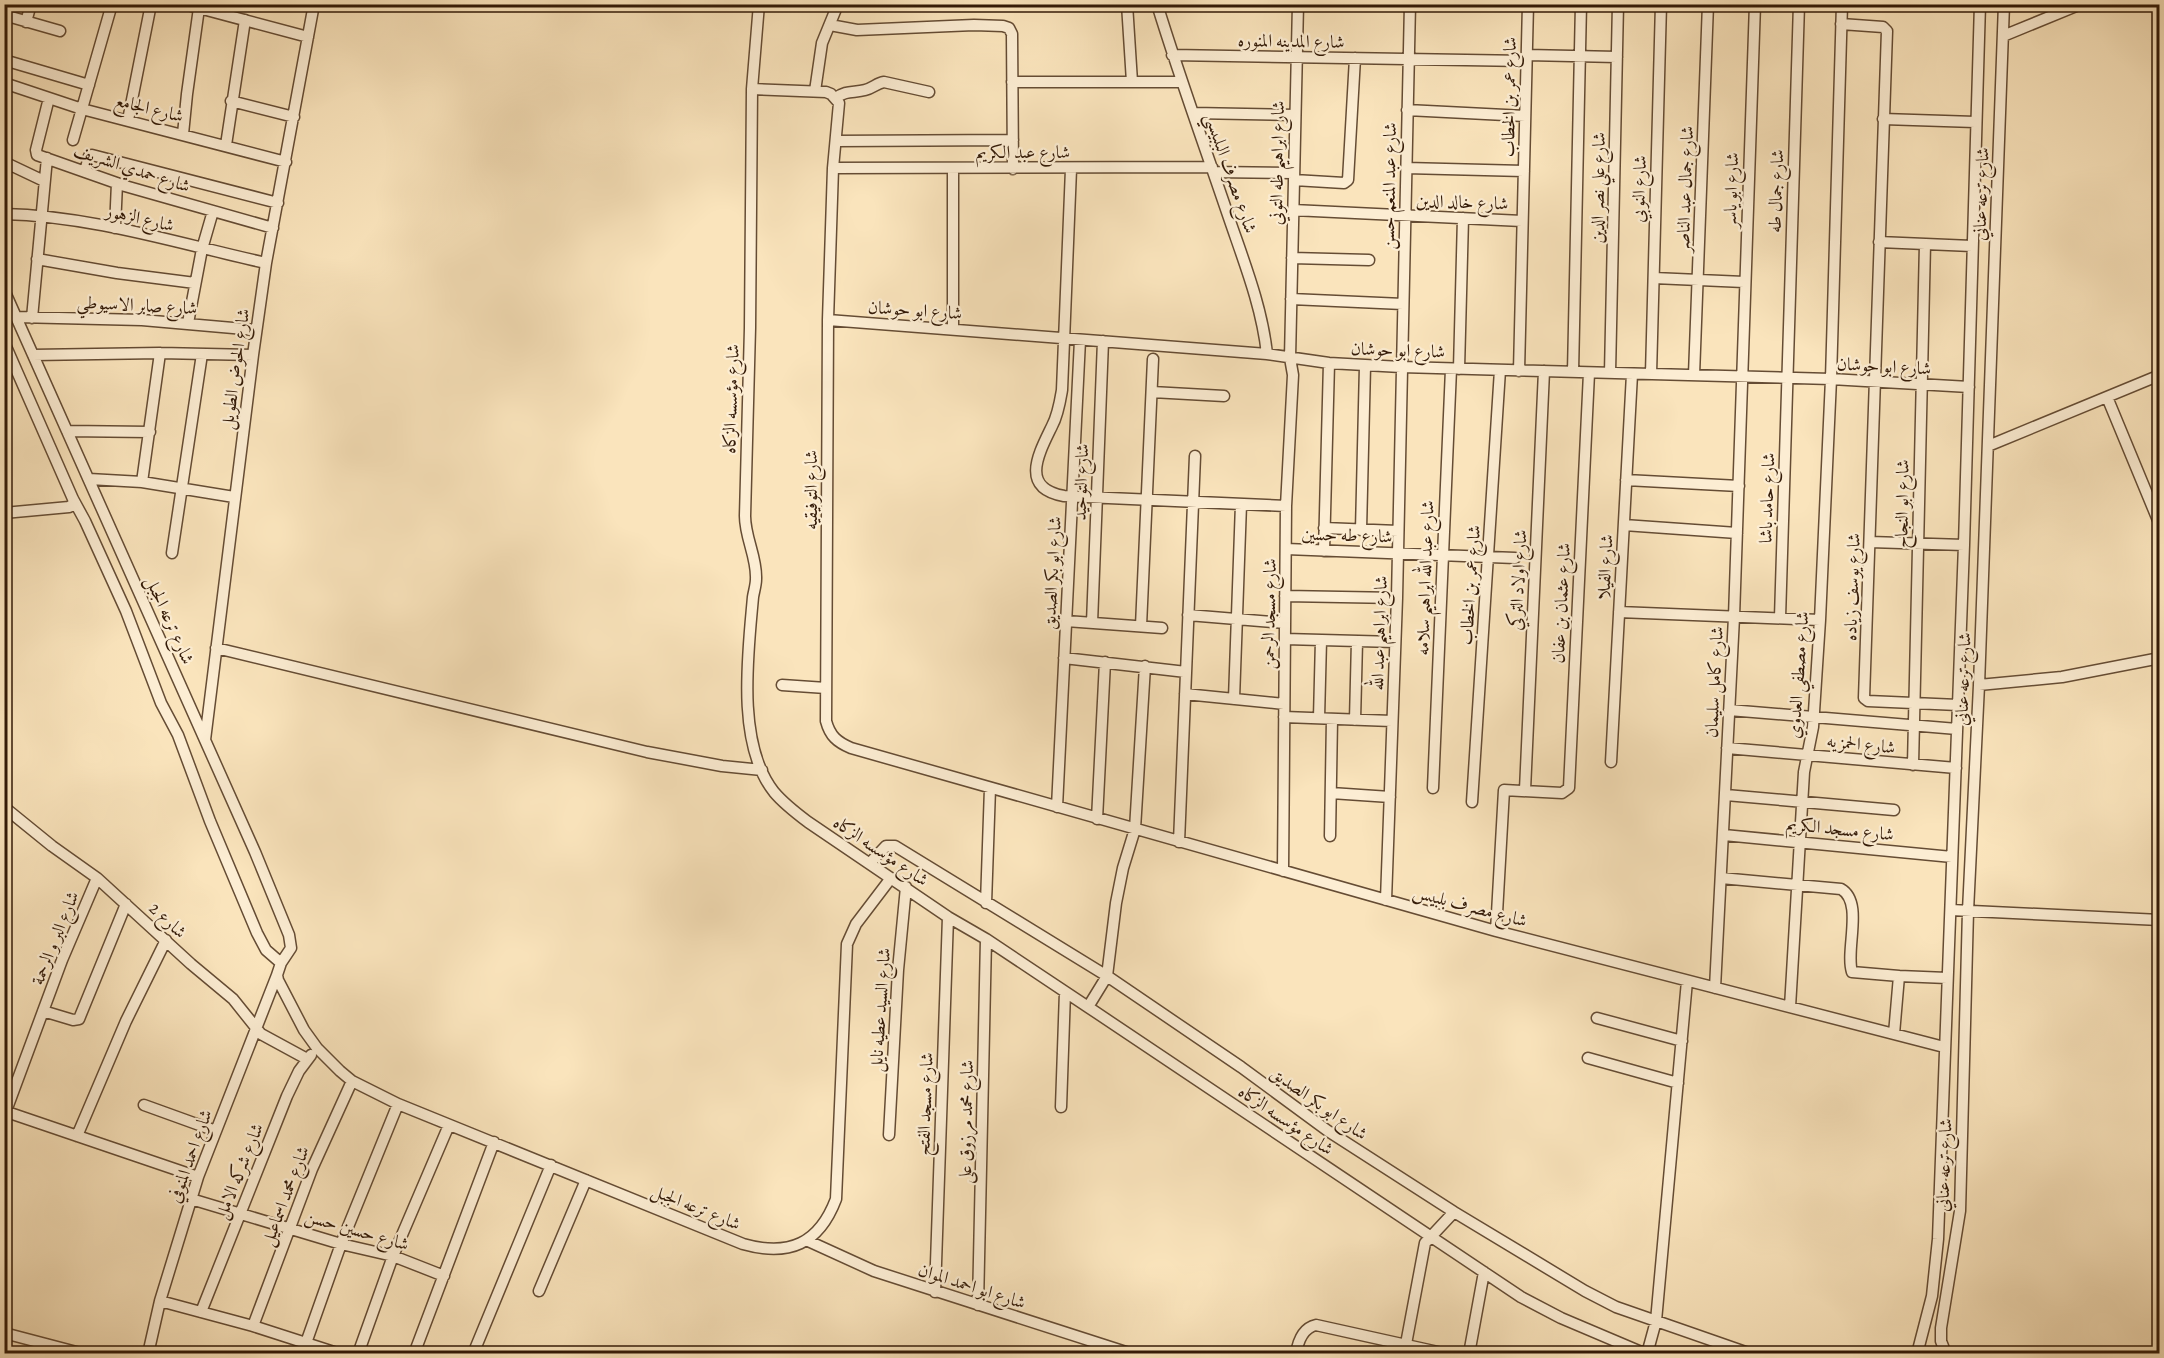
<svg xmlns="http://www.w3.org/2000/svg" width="2164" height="1358" font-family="Alegreya,Amiri,serif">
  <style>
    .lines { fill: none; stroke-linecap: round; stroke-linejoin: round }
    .minor-casing { stroke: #654c34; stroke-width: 13 }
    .minor { stroke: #fcedd3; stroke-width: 10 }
    .labels { text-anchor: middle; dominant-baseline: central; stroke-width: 4.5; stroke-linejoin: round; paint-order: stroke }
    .street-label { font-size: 18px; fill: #331a07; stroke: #fcedd3 }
  </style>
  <rect width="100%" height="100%" fill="#fae4bc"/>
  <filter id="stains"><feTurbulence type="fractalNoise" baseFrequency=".00333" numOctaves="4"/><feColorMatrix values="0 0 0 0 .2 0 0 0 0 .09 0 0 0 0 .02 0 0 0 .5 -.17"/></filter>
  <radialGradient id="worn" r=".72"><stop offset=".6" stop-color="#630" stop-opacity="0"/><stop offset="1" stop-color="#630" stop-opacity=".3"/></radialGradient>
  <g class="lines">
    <defs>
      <path id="minor" d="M184,4L308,37
        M759,4L752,89L750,328L745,516C745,538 757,557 756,579C756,585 754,591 753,597C748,654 736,744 774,792C784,804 796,813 808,822L948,917L986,939L1088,1007L1521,1297L1561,1318L1646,1354
        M1127,4L1132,82
        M1157,4C1179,76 1205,147 1229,218C1244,262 1262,307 1267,354
        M4,15L60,31
        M26,22L31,4
        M1841,24L1883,27L1887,31L1864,698L1868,701L1958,705
        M830,25L857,30L974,25L1003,26L1009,28L1012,34L1013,169
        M2003,36L2081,4
        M1172,55L1526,61
        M1527,55L1617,57
        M4,60L89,85
        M1012,82H1182
        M4,83L82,109L286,162
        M752,89L826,92L831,94L839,103L833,168L828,320L826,721C830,736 837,742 851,748L1496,931L1944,1047
        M815,91L822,43L838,4
        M49,98L36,150L37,155L125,186L273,228
        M836,98C846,90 854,93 865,90C873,88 877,83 884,82L929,92
        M231,101L294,117
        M1407,110L1525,116
        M1193,113L1295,115
        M1883,119L1975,122
        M128,120L151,4
        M183,134L187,94L199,8
        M73,140L112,4
        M836,141L1013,140
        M226,145L245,20
        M4,162L44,181
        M833,168L1212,167
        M953,168V329
        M1406,168L1524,171
        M1071,169L1062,390C1060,402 1058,415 1052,426C1039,453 1019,488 1064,496L1286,506
        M85,172L89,156L92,155L278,203
        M1214,172L1294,173
        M1294,180L1344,183L1348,180L1355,58
        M1293,210L1522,221
        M4,214C93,216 180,244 266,263
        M115,228L117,183
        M1879,242L1972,246
        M1292,258L1369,260
        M37,259L117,273L195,283
        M1654,278L1744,282
        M4,290L255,852L289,935L291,948L281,963L277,975L278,980L304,1030L317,1048L340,1071L352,1081L398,1104L743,1244C789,1257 819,1244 836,1199L847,944L856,924L891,878
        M1291,299L1403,304
        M16,317L142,320L256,330
        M32,318L47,158
        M828,320L1267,354L1329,363L1401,367L1831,379L1969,387
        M188,323L202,249L213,211
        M4,342L73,499L85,521L126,611L161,703L178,735L210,821L257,933L266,950L281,963
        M33,355L160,353L253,355
        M1459,369L1463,218
        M1519,371L1528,4
        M1573,372L1581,4
        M1610,373L1618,4
        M1651,374L1661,4
        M1694,375L1708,4
        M1152,392L1224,396
        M2107,397L2160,525
        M67,431L150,432
        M1988,446L2160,375
        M89,479L142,482L234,497
        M1626,480L1739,486
        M142,482L160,353
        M4,513L69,507L75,503
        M1624,525L1737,533
        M1324,528L1398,531
        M1361,530L1365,366
        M1870,542L1964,545
        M1286,549L1515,558
        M1324,551L1329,363
        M172,553L202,354
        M1285,596L1397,598
        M1619,612L1820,620
        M1188,615L1285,623
        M1780,618L1799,4
        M1066,621L1162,628
        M1092,623L1103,341
        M1141,626L1153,359
        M1285,639L1395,642
        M216,648L647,752L722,766L762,770
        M1064,658L1186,672
        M782,685L826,688
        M1979,685L2062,677L2160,658
        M1185,694L1284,704
        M1234,699L1241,504
        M1729,710L1957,729
        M1284,717L1392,721
        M1319,718L1321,640
        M1355,720L1357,641
        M205,740L253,355L266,263L314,4
        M1727,748L1956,768
        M1611,762L1632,374
        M1913,765L1925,244
        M1433,788L1451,369
        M1525,790L1544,371
        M1331,793L1390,797
        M1726,795L1894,810
        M1472,802L1500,370
        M4,807L52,846L97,878L191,964L233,999L261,1034L307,1059
        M1057,807L1080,340
        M1097,819L1105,662
        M1724,835L1952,857
        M1330,836L1332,719
        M1179,842L1195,456
        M870,863L886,846H895L1107,976L1241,1067L1328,1131L1454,1212L1585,1291L1616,1307L1751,1354
        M1283,871L1286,506L1293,375L1290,358L1298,4
        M1721,878L1841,889C1864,902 1845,950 1852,972L1899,976L1894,1034
        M1386,900L1397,598L1410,4
        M986,903L990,788
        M1951,910L2160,920
        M1496,931L1504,790L1562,793L1569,788L1589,373
        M1899,976L1947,978
        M1715,988L1734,617L1755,4
        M1088,1007L1107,976L1116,903L1123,868L1135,829L1145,666
        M1790,1007L1804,772L1813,727L1820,620L1831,379L1842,4
        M43,1011L73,1020L79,1019L126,904
        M1597,1018L1682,1041
        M1588,1058L1678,1083
        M144,1105L216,1131
        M1061,1107L1065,992
        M4,1111L198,1177
        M6,1111L62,960L97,878
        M889,1135L898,970L906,887
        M77,1136L126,1021L166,940
        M191,1199L341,1244L393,1256L444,1276
        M806,1240L874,1271L1132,1354
        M539,1291L586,1180
        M935,1292L948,917
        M160,1301L253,1326L340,1354
        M978,1305L986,939
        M201,1312L287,1096L299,1071L311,1055
        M253,1326L312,1169L352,1081
        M4,1333L84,1354
        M306,1343L341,1244L398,1104
        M1406,1344L1425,1243L1454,1212
        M148,1354L160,1301L198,1177L277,975
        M358,1354L393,1256L449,1125
        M414,1354L494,1142
        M473,1354L551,1165
        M1296,1354C1298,1341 1303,1328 1316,1325L1447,1354
        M1469,1354L1484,1272
        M1647,1354L1656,1321L1687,981
        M1917,1354L1932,1296L1938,1239L1964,545L1980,4
        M1946,1354L1941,1341V1328L1960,1211L1968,911L1979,685L2004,4"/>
    </defs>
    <!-- minor casing -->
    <use href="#minor" class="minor-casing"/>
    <!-- minor -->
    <use href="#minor" class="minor"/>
  </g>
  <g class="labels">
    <!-- street labels -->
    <g class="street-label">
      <text transform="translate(1291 41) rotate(1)">شارع المدينه المنوره</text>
      <text transform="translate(1509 97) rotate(-89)">شارع عمر بن الخطاب</text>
      <text transform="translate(149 108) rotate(14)">شارع الجامع</text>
      <text x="1023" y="152">شارع عبد الكريم</text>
      <text transform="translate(1277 163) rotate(-89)">شارع ابراهيم طه التوني</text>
      <text transform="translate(132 168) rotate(18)">شارع حمدي الشريف</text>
      <text transform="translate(1231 173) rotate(71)">شارع مصرف البلبيسي</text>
      <text transform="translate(1389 186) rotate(-89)">شارع عبد المنعم حسن</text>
      <text transform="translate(1598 188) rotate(-89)">شارع علي نصر الدين</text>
      <text transform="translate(1639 189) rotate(-88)">شارع النوبي</text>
      <text transform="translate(1685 189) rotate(-88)">شارع جمال عبد الناصر</text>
      <text transform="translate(1731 190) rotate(-88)">شارع ابو ياسر</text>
      <text transform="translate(1776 191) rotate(-88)">شارع جمال طه</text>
      <text transform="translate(1981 194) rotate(-88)">شارع ترعه عناني</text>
      <text transform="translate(1462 202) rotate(2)">شارع خالد الدين</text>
      <text transform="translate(140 218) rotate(13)">شارع الزهور</text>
      <text transform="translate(137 305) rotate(3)">شارع صابر الاسيوطي</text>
      <text transform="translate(915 310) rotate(4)">شارع ابو حوشان</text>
      <text transform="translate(1398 350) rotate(2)">شارع ابو حوشان</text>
      <text transform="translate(1884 366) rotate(3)">شارع ابو حوشان</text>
      <text transform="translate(235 369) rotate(-82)">شارع الحوض الطويل</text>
      <text transform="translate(731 399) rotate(-88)">شارع مؤسسه الزكاه</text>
      <text transform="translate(1081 482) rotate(-88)">شارع التوحيد</text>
      <text transform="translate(811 490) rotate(-90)">شارع التوفيقيه</text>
      <text transform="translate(1767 498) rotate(-88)">شارع حامد باشا</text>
      <text transform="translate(1902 504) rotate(-89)">شارع ابو النجاح</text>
      <text transform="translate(1347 535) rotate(2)">شارع طه حسين</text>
      <text transform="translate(1605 567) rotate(-87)">شارع الفيلا</text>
      <text transform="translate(1052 573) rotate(-87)">شارع ابو بكر الصديق</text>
      <text transform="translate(1425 578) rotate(-88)">شارع عبد الله ابراهيم سلامه</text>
      <text transform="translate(1518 580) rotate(-87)">شارع اولاد التركي</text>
      <text transform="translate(1470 585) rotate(-86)">شارع عمر بن الخطاب</text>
      <text transform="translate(1852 587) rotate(-88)">شارع يوسف زياده</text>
      <text transform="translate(1561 603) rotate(-87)">شارع عثمان بن عفان</text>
      <text transform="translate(1269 614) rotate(-89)">شارع مسجد الرحمن</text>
      <text transform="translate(170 620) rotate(66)">شارع ترعه الجبل</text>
      <text transform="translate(1379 633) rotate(-88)">شارع ابراهيم عبد الله</text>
      <text transform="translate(1798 675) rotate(-86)">شارع مصطفي العدوي</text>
      <text transform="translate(1963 679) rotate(-88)">شارع ترعه عناني</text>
      <text transform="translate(1714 682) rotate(-87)">شارع كامل سليمان</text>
      <text transform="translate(1861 744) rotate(6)">شارع الحمزيه</text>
      <text transform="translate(1840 829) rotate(6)">شارع مسجد الكريم</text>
      <text transform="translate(881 851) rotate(34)">شارع مؤسسه الزكاه</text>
      <text transform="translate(1470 906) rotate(15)">شارع مصرف بلبيس</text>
      <text transform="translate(168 920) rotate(43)">شارع 2</text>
      <text transform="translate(55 938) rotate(-68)">شارع البر و الرحمة</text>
      <text transform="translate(880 1010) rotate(-86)">شارع السيد عطيه نايل</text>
      <text transform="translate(1319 1103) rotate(35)">شارع ابو بكر الصديق</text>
      <text transform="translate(925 1104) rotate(-88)">شارع مسجد الفتح</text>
      <text transform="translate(1286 1120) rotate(34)">شارع مؤسسه الزكاه</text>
      <text transform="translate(966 1122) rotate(-89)">شارع محمد مرزوق على</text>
      <text transform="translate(190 1156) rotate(-70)">شارع احمد المنوفي</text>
      <text transform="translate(1944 1165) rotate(-88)">شارع ترعه عناني</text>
      <text transform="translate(239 1171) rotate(-68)">شارع شركه الامل</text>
      <text transform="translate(285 1196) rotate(-69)">شارع محمد اسماعيل</text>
      <text transform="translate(696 1207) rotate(22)">شارع ترعه الجبل</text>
      <text transform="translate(357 1230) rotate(16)">شارع حسين حسن</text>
      <text transform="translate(972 1286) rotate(18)">شارع ابو احمد الموان</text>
    </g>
  </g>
  <!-- margin -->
  <rect width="2164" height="1358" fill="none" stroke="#fae4bc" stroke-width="24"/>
  <rect x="6" y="6" width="2152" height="1346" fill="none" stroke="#331a07" stroke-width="3"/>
  <rect x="12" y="12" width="2140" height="1334" fill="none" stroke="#331a07" stroke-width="1.5"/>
  <rect width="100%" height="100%" filter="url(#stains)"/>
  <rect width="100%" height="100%" fill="url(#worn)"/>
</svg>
